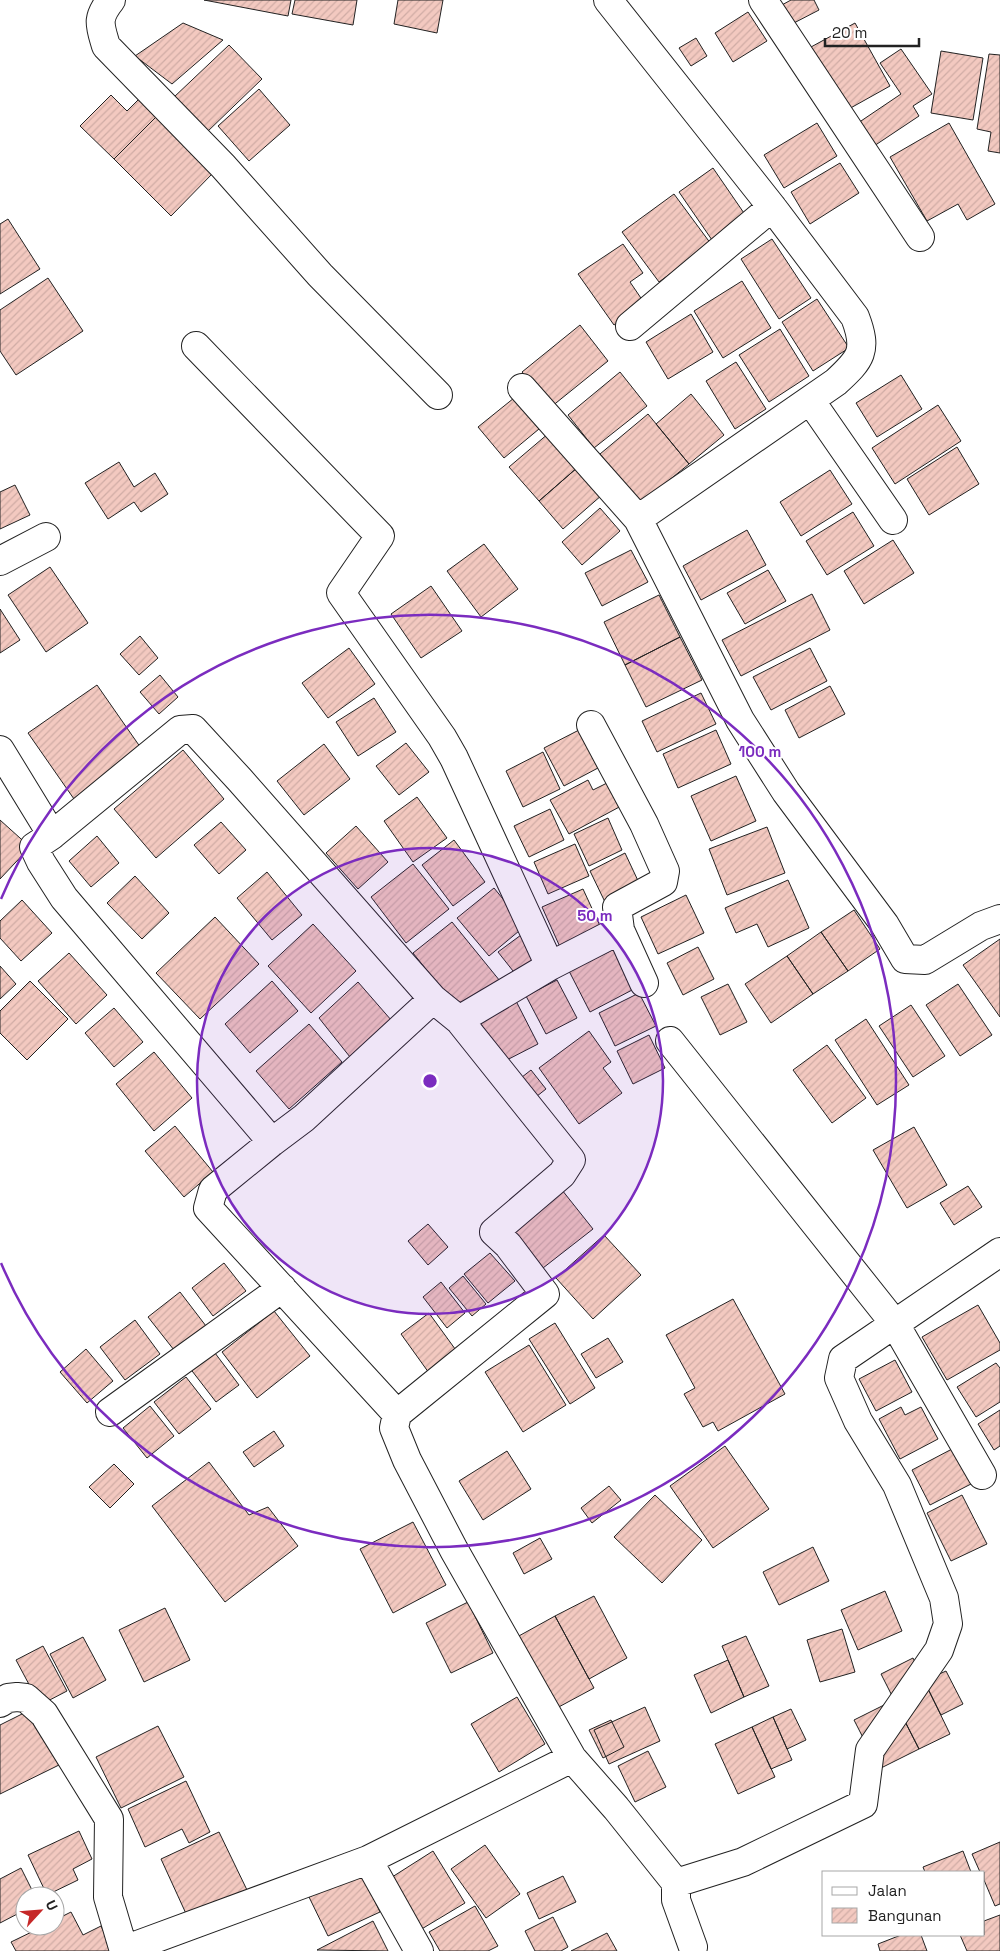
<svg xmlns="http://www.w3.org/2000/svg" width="1000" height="1951" font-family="'Space Grotesk',sans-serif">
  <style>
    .building { fill: url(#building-hatch); stroke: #222 }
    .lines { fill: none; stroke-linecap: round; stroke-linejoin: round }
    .street-casing { stroke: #222; stroke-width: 30 }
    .street { stroke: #fff; stroke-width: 28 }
    .ring { fill: none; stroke: #7b2cbf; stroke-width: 2.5 }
    .centre { fill: #7b2cbf; stroke: #fff; stroke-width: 2.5 }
    .ring-label { font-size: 15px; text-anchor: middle; font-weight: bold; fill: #7b2cbf; stroke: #fff; stroke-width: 4; stroke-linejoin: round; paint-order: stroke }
  </style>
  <defs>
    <pattern id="building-hatch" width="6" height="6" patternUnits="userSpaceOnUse" patternTransform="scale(1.25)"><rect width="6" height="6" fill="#f3c9c0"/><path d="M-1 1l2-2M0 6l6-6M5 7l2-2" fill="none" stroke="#d0aca5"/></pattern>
  </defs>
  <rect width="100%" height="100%" fill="#fff"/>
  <!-- building -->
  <path class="building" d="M204,0H291L288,16Z
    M295,0H357L353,25L292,14Z
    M398,0H443L437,33L394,24Z
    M791,0H814L819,10L790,25L780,6Z
    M748,12L767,41L733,62L715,33Z
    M183,23L223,40L172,84L135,56Z
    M855,23L890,86L847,110L811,47Z
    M696,38L707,56L691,66L679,48Z
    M229,45L262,79L206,133L173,98Z
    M901,49L932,94L913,106L919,116L874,146L858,123L901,94L880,63Z
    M941,51L983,58L973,120L931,113Z
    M989,54L1000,55V153L988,151L991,132L977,129Z
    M259,89L290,125L249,161L218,126Z
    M111,95L127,111L139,99L156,117L114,159L80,126Z
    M156,117L213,173L171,216L114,159Z
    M817,123L837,156L784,188L764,155Z
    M949,123L995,204L967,220L958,204L927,221L890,157Z
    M840,163L859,193L810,224L791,192Z
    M713,168L746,216L712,240L679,192Z
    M674,194L711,244L659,282L622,232Z
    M8,219L40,269L0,294V224Z
    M772,239L811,298L779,319L741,259Z
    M623,244L643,273L630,282L645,304L614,325L578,274Z
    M48,278L83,331L16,375L0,351V310Z
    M742,281L771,328L723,358L694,311Z
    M817,299L849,348L813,371L782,322Z
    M691,314L713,352L668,379L646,342Z
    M580,325L608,361L551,407L522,372Z
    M780,329L809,376L769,402L739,355Z
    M736,362L766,409L735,429L706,381Z
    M620,372L647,406L594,448L568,415Z
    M901,375L922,409L877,437L856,403Z
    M691,394L724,435L689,464L656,424Z
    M514,398L539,429L504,458L478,427Z
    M938,405L961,441L895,484L872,448Z
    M648,414L689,464L640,504L600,454Z
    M549,433L578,467L539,501L509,467Z
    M957,447L979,484L929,515L907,479Z
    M119,462L134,487L155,473L168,494L141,512L134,502L108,519L85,483Z
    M578,467L602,495L563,529L539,501Z
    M830,470L852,504L801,536L780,502Z
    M15,485L30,515L0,529V492Z
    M600,508L620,531L582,565L562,542Z
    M853,512L874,546L827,575L806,541Z
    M747,530L766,565L701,600L683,566Z
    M893,540L914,573L864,604L844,571Z
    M484,544L518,589L481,617L447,571Z
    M631,550L648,582L602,606L585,573Z
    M50,567L88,623L46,652L8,595Z
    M768,570L786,601L745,624L727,593Z
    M431,586L462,631L421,658L391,614Z
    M812,594L830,630L741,676L722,640Z
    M659,595L680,637L625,665L604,622Z
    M0,609L20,640L0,653Z
    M140,636L158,658L139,675L120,654Z
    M680,637L702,680L646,707L625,665Z
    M349,648L375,684L328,718L302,683Z
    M810,648L827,681L771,710L753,677Z
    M160,675L178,697L159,714L140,692Z
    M97,685L143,751L74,799L28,733Z
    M830,686L845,714L799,738L785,710Z
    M701,693L716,724L657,752L642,721Z
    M374,698L396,732L358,756L336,722Z
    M579,730L598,768L564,786L544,748Z
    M716,730L731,764L678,788L663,754Z
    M406,743L429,772L399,795L376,766Z
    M324,744L350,779L304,815L277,781Z
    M183,750L224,799L156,858L114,809Z
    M543,752L560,789L523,807L506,771Z
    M736,776L756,821L711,841L691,796Z
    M588,780L593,790L611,781L623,805L569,834L550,800Z
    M417,797L447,838L413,862L384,821Z
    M550,809L564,840L529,857L514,826Z
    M608,818L622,850L589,866L574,834Z
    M0,820L30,847L0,879Z
    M221,822L246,850L219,874L194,845Z
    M356,826L388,862L358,889L326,853Z
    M767,827L785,873L727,895L709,849Z
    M97,836L119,863L91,887L69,861Z
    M454,840L485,882L453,906L422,865Z
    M575,844L589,876L548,894L534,862Z
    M625,853L640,885L605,902L590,871Z
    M413,864L449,909L406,943L371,897Z
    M267,872L302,915L272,940L237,898Z
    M135,876L169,913L142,939L107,903Z
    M788,880L809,928L768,947L757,924L736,933L725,908Z
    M494,888L525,926L489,956L457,918Z
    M583,889L601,928L560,947L542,907Z
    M686,895L704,933L658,954L641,917Z
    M22,900L52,933L21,961L0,938V921Z
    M854,910L880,949L848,971L821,932Z
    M215,917L259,964L200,1019L156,973Z
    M452,922L500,981L461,1013L413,953Z
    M313,924L356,971L311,1013L268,966Z
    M821,932L848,971L813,994L787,956Z
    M521,935L540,960L517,976L498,952Z
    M1000,939V1017L963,965Z
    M698,947L714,979L683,995L667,963Z
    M614,949L634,989L590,1012L569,971Z
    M69,953L107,995L76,1024L38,981Z
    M787,956L813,994L771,1023L745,984Z
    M0,966L16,984L0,999Z
    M557,980L577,1018L546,1034L526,996Z
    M30,981L68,1019L27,1060L0,1033V1011Z
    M272,981L298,1011L250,1053L225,1024Z
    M358,982L392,1021L350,1057L319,1018Z
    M728,984L747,1022L720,1035L701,997Z
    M958,984L992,1035L960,1056L926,1005Z
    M639,993L656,1026L615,1046L599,1013Z
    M516,1001L538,1044L501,1063L479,1020Z
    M911,1005L945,1056L913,1077L879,1026Z
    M114,1008L143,1042L114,1067L85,1033Z
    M866,1019L909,1085L877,1105L835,1040Z
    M309,1024L342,1062L289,1109L256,1071Z
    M589,1031L611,1062L603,1068L622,1093L579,1124L539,1068Z
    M649,1035L665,1068L633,1084L617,1051Z
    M827,1045L866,1098L832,1123L793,1070Z
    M154,1052L192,1098L154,1131L116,1084Z
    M531,1070L546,1089L532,1100L517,1081Z
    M175,1126L213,1172L184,1197L145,1151Z
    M914,1127L947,1185L907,1208L873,1150Z
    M968,1186L982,1207L954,1225L940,1203Z
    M562,1190L593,1229L543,1268L513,1229Z
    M428,1224L448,1247L428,1265L408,1241Z
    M604,1235L641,1275L593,1319L556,1278Z
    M490,1253L515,1281L488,1303L464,1274Z
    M224,1263L246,1291L213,1316L192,1288Z
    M463,1276L486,1304L472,1316L449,1288Z
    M441,1282L465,1313L447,1328L423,1297Z
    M180,1292L206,1326L174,1350L148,1317Z
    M733,1299L785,1394L718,1431L713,1422L703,1427L684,1394L695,1388L666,1335Z
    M978,1305L1000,1343V1350L947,1380L922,1337Z
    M274,1311L310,1356L257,1398L222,1352Z
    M429,1313L458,1353L429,1373L401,1334Z
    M135,1320L160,1354L125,1380L100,1347Z
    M555,1323L595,1388L570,1404L529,1339Z
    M608,1338L623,1362L596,1378L581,1354Z
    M529,1345L566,1405L523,1432L485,1372Z
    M86,1349L113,1381L87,1403L60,1372Z
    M212,1349L239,1385L216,1402L189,1367Z
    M895,1360L912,1392L876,1411L859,1379Z
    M996,1363L1000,1368V1402L976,1417L957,1387Z
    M186,1377L211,1409L179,1434L154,1402Z
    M150,1406L174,1436L147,1458L123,1428Z
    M901,1407L905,1415L921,1407L938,1439L900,1459L879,1419Z
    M1000,1410V1446L994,1450L978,1424Z
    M274,1431L284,1446L254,1467L243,1452Z
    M725,1446L769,1509L713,1548L670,1486Z
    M952,1449L971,1484L930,1505L912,1470Z
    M507,1451L531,1489L483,1520L459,1481Z
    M209,1462L249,1515L268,1507L298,1546L225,1602L152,1506Z
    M114,1464L134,1484L110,1508L89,1487Z
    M609,1486L621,1500L592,1523L581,1508Z
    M655,1495L702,1540L662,1583L614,1537Z
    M962,1495L987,1544L951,1561L927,1513Z
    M413,1522L446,1585L393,1613L360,1549Z
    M540,1538L552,1559L524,1574L513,1553Z
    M813,1547L829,1581L779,1605L763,1572Z
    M885,1591L902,1631L858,1650L841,1610Z
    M594,1596L627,1658L589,1679L555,1616Z
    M468,1602L493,1653L451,1673L426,1623Z
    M165,1608L190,1660L144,1682L119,1630Z
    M555,1616L594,1688L555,1709L517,1637Z
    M842,1629L855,1672L820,1682L807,1640Z
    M746,1636L769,1686L744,1697L722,1646Z
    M83,1637L106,1680L73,1698L50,1654Z
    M43,1646L67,1691L40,1705L16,1660Z
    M913,1658L950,1734L919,1749L881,1674Z
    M728,1660L744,1697L711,1713L694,1675Z
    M946,1671L963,1704L941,1715L924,1681Z
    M517,1697L545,1744L499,1772L471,1724Z
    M894,1700L919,1749L879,1769L854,1720Z
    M645,1707L660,1741L609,1764L594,1730Z
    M791,1709L806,1740L787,1749L773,1717Z
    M30,1710L59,1765L0,1794V1725Z
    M773,1717L792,1760L771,1769L752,1727Z
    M611,1720L624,1747L603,1758L589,1730Z
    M158,1726L184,1777L121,1808L96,1757Z
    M752,1727L775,1777L738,1794L715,1744Z
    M648,1751L666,1787L635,1802L618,1766Z
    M186,1781L210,1832L189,1843L182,1829L145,1847L128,1809Z
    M79,1831L92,1859L73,1869L78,1880L47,1895L28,1855Z
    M219,1832L247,1890L188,1918L161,1859Z
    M1000,1842V1904L995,1906L984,1880V1872H980L972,1854Z
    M485,1845L520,1894L486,1918L451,1869Z
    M433,1851L465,1903L420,1930L389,1879Z
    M963,1851L971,1872H925L923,1867Z
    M21,1868L35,1896H25V1910L0,1923V1879Z
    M361,1872L380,1912L328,1936L309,1897Z
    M563,1876L576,1902L539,1919L527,1893Z
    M475,1906L498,1946L488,1951H440L429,1932Z
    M71,1912L83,1935L101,1926L113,1951H16L11,1942L44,1926H55V1920Z
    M1000,1915V1951H967L960,1935H984V1921Z
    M553,1917L568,1947L561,1951H535L525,1931Z
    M373,1921L388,1951L317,1950Z
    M607,1933L617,1951H571Z
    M901,1935H921L927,1951H880L878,1944Z"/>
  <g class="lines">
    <defs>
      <path id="street" d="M111,0C96,19 100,25 106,46L223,166L320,275L438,395
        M763,0L920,237
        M630,326L772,207
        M196,346L380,536L341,593L442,737L454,758L550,966
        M522,388L638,519L836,382C861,359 868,351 855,317L772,207L608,0
        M810,400L893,520
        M638,519L740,720L786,792L885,925L905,959L925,960L981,926L1000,919
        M0,561L46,537
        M591,725L644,824L665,871L663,882L617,907L620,930L644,983
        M0,750L52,835L180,730L193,729L240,780L433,999L459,1020L571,1160L562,1174L494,1232L508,1245L545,1294L397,1414L394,1428L407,1460L454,1550L572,1758L616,1808L676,1883L743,1862L863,1804L870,1750L939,1650L948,1624L944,1598L897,1485L858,1421L839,1378L843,1359L1000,1252
        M52,835L34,847L41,862L64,898L272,1142L304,1118L433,999
        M459,1020L550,966L620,930
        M670,1041L895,1324L982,1475
        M272,1142L213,1190L208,1208L397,1414
        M110,1412L282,1288
        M0,1703L8,1698L17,1697L26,1698L44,1714L109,1819L108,1897L124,1951
        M368,1860L419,1951
        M676,1883V1900L693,1947
        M124,1950L368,1860L572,1758"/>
    </defs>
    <!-- street casing -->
    <use href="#street" class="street-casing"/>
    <!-- street -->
    <use href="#street" class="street"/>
  </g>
  <!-- distance rings -->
  <circle cx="430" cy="1081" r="233" fill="#7b2cbf" fill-opacity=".12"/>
  <g class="ring">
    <circle cx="430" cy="1081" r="233"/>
    <path d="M1 899A466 466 0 1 1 1 1263"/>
  </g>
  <circle cx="430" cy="1081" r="8" class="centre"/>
  <g class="ring-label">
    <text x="760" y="757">100 m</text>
    <text x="595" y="921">50 m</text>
  </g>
  <!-- legend -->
  <rect x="822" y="1871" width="162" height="65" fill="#ffffff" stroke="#a7a7a7"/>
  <rect x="832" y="1887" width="25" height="8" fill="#ffffff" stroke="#a7a7a7"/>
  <text x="868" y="1896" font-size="15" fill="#222222">Jalan</text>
  <rect x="832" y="1908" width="25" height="15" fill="url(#building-hatch)" stroke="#a7a7a7"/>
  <text x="868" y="1921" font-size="15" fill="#222222">Bangunan</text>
  <!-- north arrow -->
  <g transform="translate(40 1911) rotate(64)"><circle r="24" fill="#ffffff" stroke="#a7a7a7"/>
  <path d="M0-4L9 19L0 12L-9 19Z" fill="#c62828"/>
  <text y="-8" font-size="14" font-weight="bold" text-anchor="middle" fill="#222222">U</text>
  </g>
  <!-- scale -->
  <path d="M825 38v8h94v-8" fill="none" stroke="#222222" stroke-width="2.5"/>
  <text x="832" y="38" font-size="15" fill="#222222" stroke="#ffffff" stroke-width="4" paint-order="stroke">20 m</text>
</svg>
